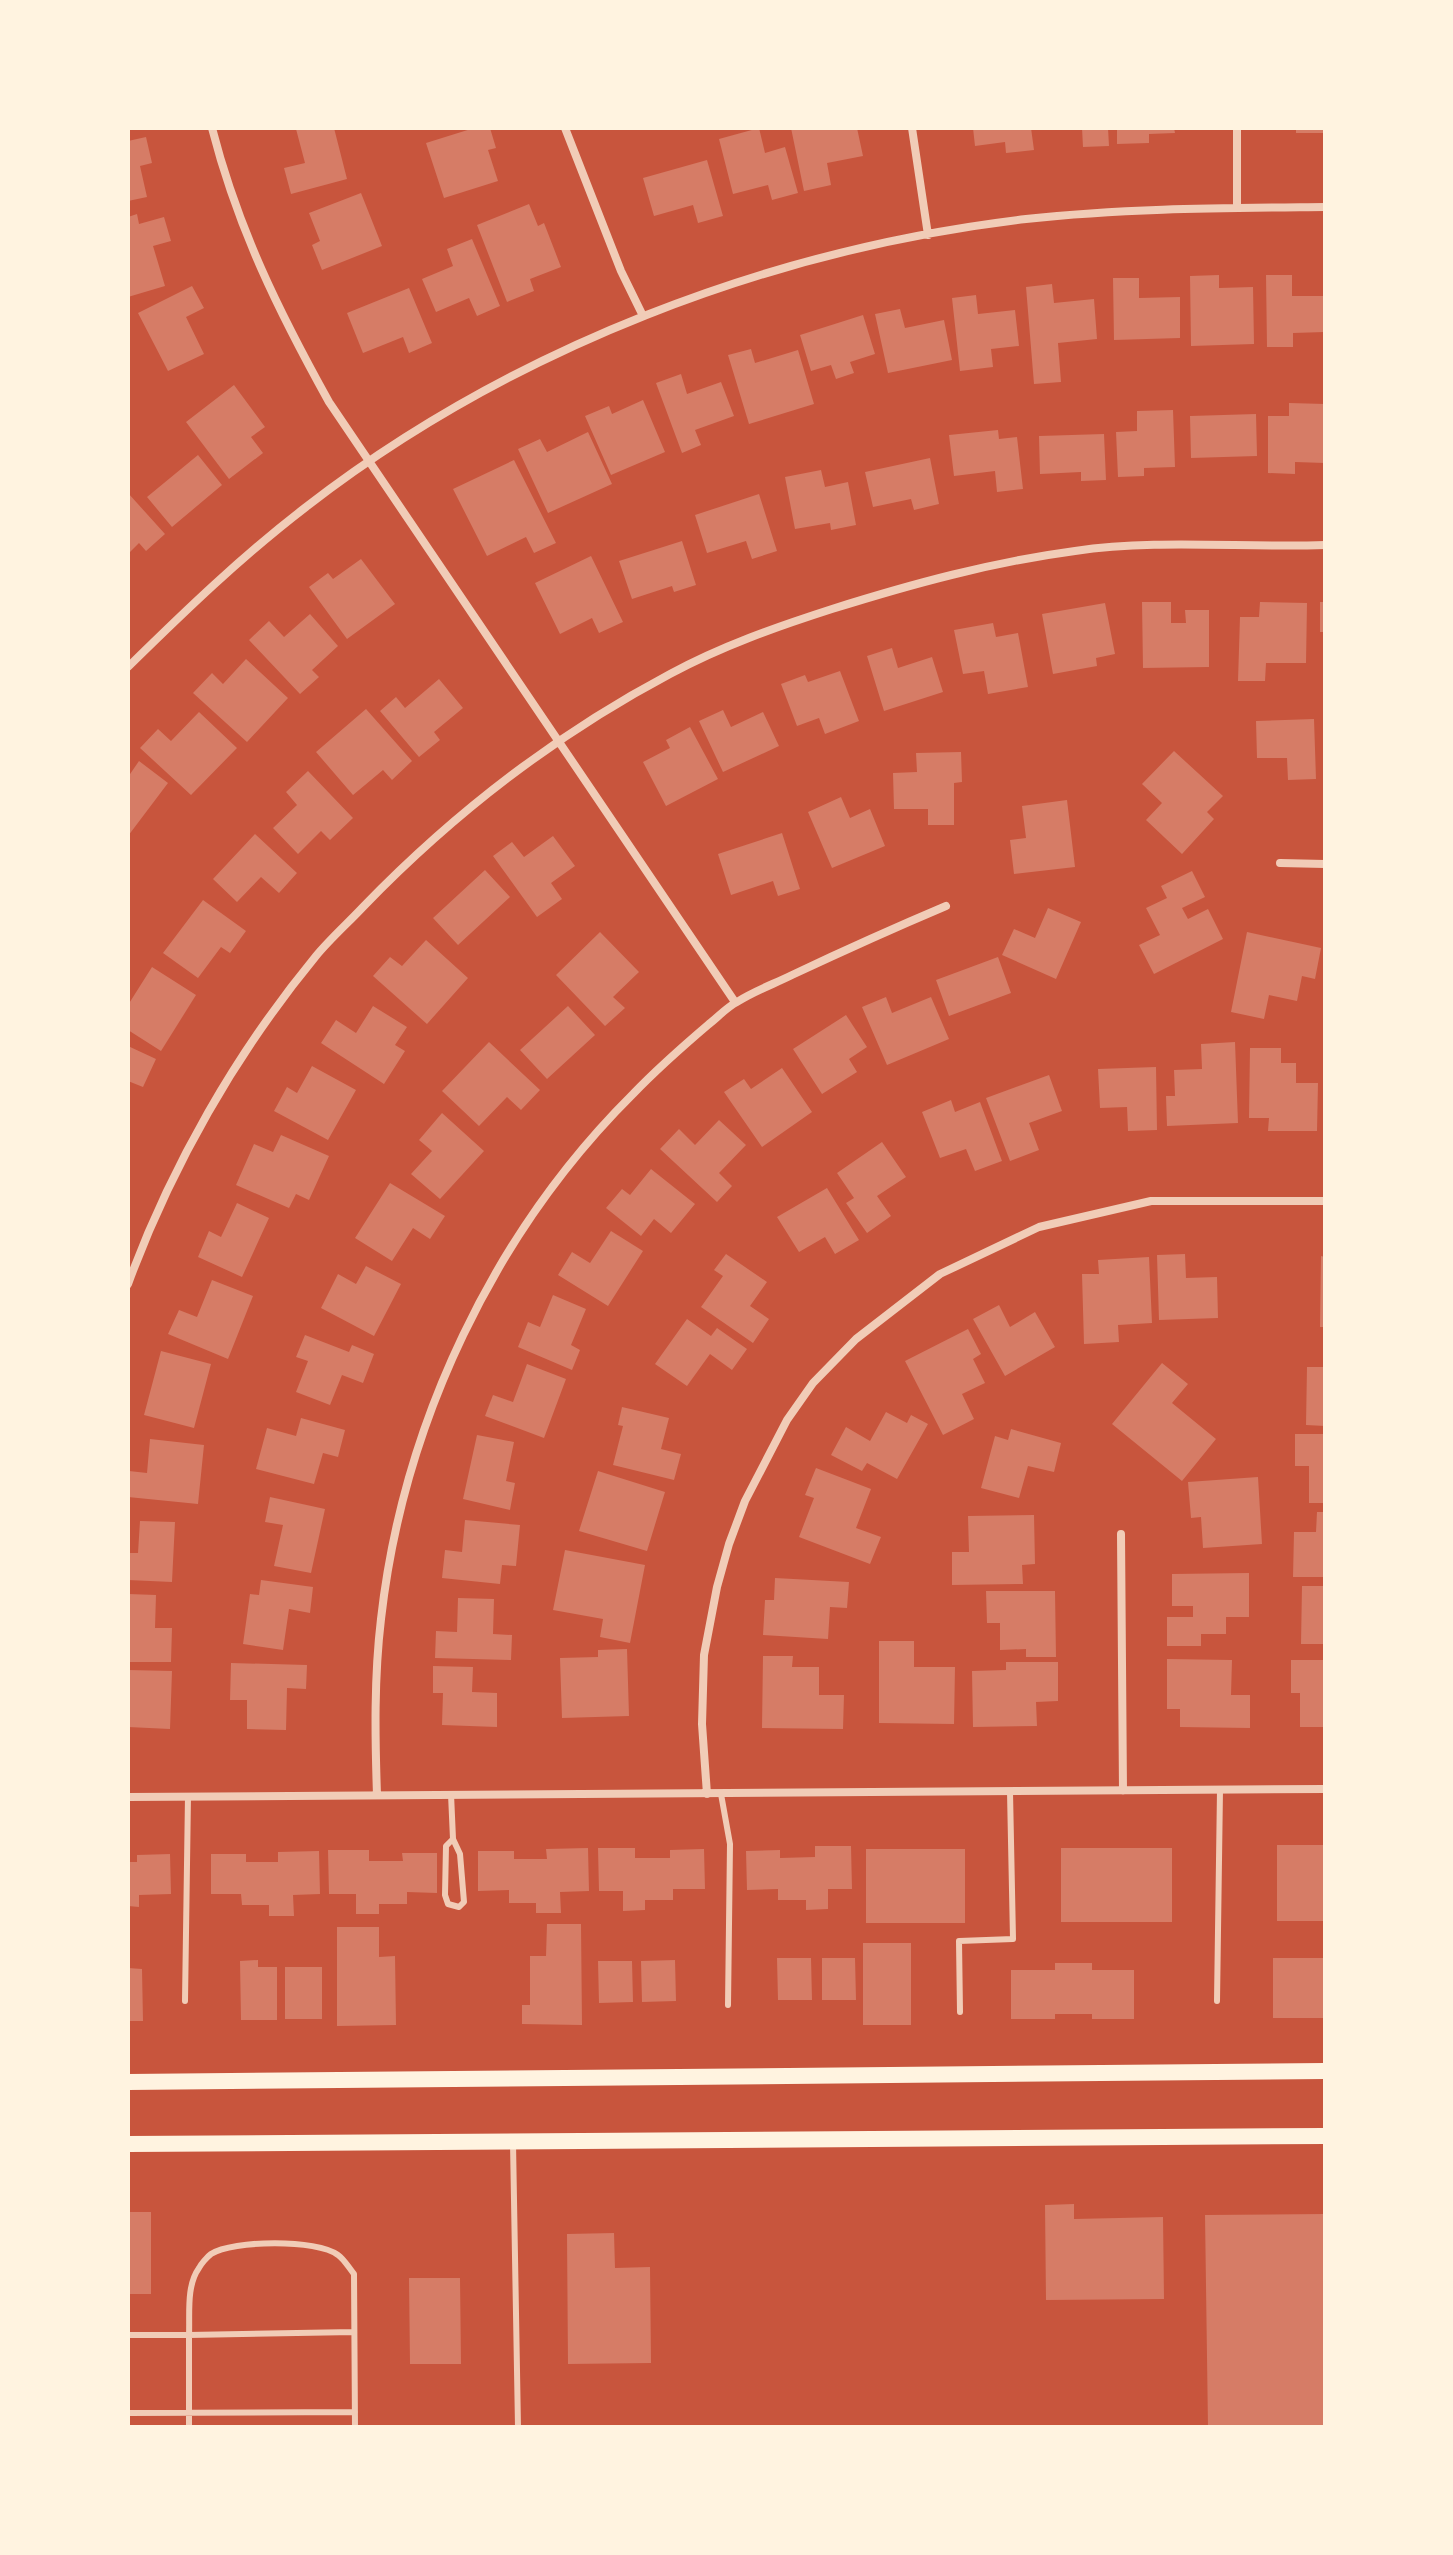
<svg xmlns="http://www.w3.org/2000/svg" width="1453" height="2555" font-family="Georgia,serif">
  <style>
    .building { fill: #d67c66 }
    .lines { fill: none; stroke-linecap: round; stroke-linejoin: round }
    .service { stroke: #f1ccb7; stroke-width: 6 }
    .minor { stroke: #f1ccb7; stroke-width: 8 }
    .secondary { stroke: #fff3e0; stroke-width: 16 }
  </style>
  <rect width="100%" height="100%" fill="#c8553d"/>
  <!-- building -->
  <path class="building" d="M334,128L347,179L291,194L284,168L305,163L296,129Z
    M474,128H490L496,148L488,150L498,181L444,198L426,143Z
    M759,128L765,153L785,147L798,193L772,200L768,185L733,194L719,139Z
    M791,128H857L863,156L827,163L831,185L804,191Z
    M973,128H1031L1034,150L1006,153L1005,142L975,146Z
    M1082,128H1108L1109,146L1083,147Z
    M1117,128H1174L1175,133L1149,134V143L1117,144Z
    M1296,128H1325V133H1296Z
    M146,137L152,163L140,166L147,197L128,201V141Z
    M707,160L723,216L698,223L693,205L654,216L643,178Z
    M361,193L382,246L322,270L312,245L320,241L309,213Z
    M529,204L538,226L544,223L561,267L530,279L534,291L507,302L477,225Z
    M137,214L139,224L164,217L171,241L153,246L165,286L128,297V217Z
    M472,239L500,306L477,316L469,298L436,312L422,279L453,266L447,249Z
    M1219,275V288L1253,287L1254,344L1191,346L1190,276Z
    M1266,275H1292V296H1325V332L1293,333V347H1267Z
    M1113,278H1139V298L1180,297V338L1114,340Z
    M1052,284L1054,303L1094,299L1097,339L1058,343L1061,382L1034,384L1026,287Z
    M192,286L204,308L186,317L204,354L168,371L138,313Z
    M409,288L432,343L409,353L403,337L363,353L347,313Z
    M976,295L978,314L1015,310L1019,346L991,349L993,367L960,371L952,298Z
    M900,309L905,328L944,320L952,360L888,373L875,314Z
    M863,315L875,354L850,362L854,373L836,379L831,365L811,371L800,335Z
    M751,349L755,363L798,350L814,404L749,424L728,355Z
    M681,374L687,394L721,382L734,416L695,430L701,445L682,453L656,383Z
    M234,385L265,427L251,437L263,453L229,479L186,422Z
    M643,400L665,452L611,475L585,416L609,406L612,414Z
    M1289,403L1325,404V463L1295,462V474L1268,473V416H1289Z
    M1173,410L1175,467L1144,468V476L1118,477L1116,432L1137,431V411Z
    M1256,414L1257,456L1191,458L1190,416Z
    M998,430L999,439L1017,437L1023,489L997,492L995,471L954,476L949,435Z
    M588,432L612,484L548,513L518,449L540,439L547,452Z
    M1104,434L1106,480L1081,481V472L1040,474L1039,436Z
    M198,455L222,485L172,527L147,497Z
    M930,458L939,504L914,510L911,499L873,507L865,472Z
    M514,460L556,543L534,553L526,537L487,556L453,489Z
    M821,470L825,487L848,482L856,525L831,530L830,523L795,529L785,477Z
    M128,493L165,534L146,551L139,543L128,554Z
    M759,494L777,551L752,559L746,541L707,553L695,515Z
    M682,541L696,585L674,592L672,586L632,599L619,561Z
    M591,556L623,622L599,633L592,618L560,634L535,583Z
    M361,559L395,604L347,639L309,587L328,573L333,579Z
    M1142,602H1171V623H1186L1185,610H1209V667L1143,668Z
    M1260,602L1307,603L1306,663H1266L1265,681H1238L1240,617H1259Z
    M1320,602H1325V632H1320Z
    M1105,603L1115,654L1096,658L1097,666L1053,674L1042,614Z
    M310,614L338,646L312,670L319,677L300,694L249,640L269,621L284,637Z
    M993,623L996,637L1018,633L1028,687L988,694L984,671L963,674L954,630Z
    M892,648L898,668L932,657L943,692L884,711L867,656Z
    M246,659L288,698L247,742L193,693L212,673L223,684Z
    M840,671L859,721L825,734L819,718L797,726L781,684L805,675L808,682Z
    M439,679L463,708L434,732L440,740L419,757L380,711L396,697L405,708Z
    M366,709L412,761L392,780L383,770L353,795L316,752Z
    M723,710L731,727L763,712L779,746L723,772L699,721Z
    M199,712L237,748L191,795L140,748L158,729L171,741Z
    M1314,719L1316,779L1288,780L1287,758H1257L1256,721Z
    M690,727L718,779L666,806L643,762L670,748L666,740Z
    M1174,751L1223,796L1207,812L1214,819L1182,854L1146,820L1162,803L1142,784Z
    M961,752L962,782L954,783V825H928V809H894L893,773L917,772L916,753Z
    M139,761L168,783L128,836V777Z
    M308,771L353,818L330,840L321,831L298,854L273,828L297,805L286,792Z
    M841,797L850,818L870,809L885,846L832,868L808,812Z
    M1067,800L1075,867L1014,874L1010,840L1026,838L1022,806Z
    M782,833L800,889L778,896L773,881L731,895L718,854Z
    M255,834L297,873L279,893L261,877L237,902L213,879Z
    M553,836L575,866L551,883L562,899L537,917L493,856L512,842L524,857Z
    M485,870L510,897L458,945L433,918Z
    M1192,871L1205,897L1182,908L1188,919L1208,909L1223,939L1154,974L1139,945L1160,935L1146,908L1167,898L1161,886Z
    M203,900L246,931L230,953L221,947L198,978L163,953Z
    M1048,908L1081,922L1056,979L1002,955L1014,929L1035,938Z
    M600,932L639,972L613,997L625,1008L605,1026L556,975Z
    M1247,932L1321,948L1315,979L1302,976L1297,1001L1269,995L1264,1019L1231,1012Z
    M426,940L468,978L427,1024L373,976L390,957L402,966Z
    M998,957L1011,993L949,1016L936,980Z
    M152,967L196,995L161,1051L128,1030V1005Z
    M886,997L892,1013L931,997L949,1039L887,1065L862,1007Z
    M373,1006L407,1027L395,1045L405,1051L384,1084L321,1043L336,1020L356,1033Z
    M568,1006L595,1035L547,1079L520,1050Z
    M846,1015L867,1047L849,1059L857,1072L822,1094L793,1049Z
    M489,1042L540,1090L521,1110L507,1097L479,1126L442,1091Z
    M1235,1042L1238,1123L1167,1126L1166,1096H1175L1174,1070L1202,1069L1201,1044Z
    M128,1046L156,1059L143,1087L128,1081Z
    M1250,1048H1281V1063H1296V1083H1318L1317,1131H1268L1269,1118H1249Z
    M312,1066L356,1090L328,1140L274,1111L287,1087L297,1093Z
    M1156,1067L1157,1130L1128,1131L1127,1107L1100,1108L1098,1069Z
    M782,1068L812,1112L762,1147L724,1092L744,1079L751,1089Z
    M1049,1075L1062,1111L1029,1123L1039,1150L1010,1161L986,1098Z
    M951,1100L955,1112L980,1102L1002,1161L975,1171L966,1149L940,1158L922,1112Z
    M442,1113L484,1151L440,1199L411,1174L432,1151L419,1140Z
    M719,1120L746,1145L719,1173L732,1186L717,1202L660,1149L679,1129L695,1145Z
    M281,1135L329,1156L309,1200L296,1194L289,1208L236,1185L254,1144L273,1152Z
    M882,1142L906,1177L877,1196L891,1216L867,1233L846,1203L854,1198L837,1173Z
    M651,1169L695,1204L671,1233L654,1219L641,1236L606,1208L622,1189L630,1195Z
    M390,1183L445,1216L430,1239L413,1228L392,1261L355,1238Z
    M827,1188L859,1240L835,1254L825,1237L799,1252L777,1217Z
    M237,1203L269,1218L242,1277L198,1257L209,1231L221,1237Z
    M611,1231L643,1251L608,1306L558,1275L572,1252L590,1263Z
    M726,1254L767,1282L750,1306L769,1319L753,1343L701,1307L723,1276L714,1270Z
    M1185,1254L1186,1278L1217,1277L1218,1318L1159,1320L1157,1255Z
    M1321,1256L1325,1257V1327H1320Z
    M1149,1257L1152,1323L1118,1325L1119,1342L1084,1344L1082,1274H1099L1098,1260Z
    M366,1266L401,1284L374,1336L321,1308L338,1274L356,1284Z
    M212,1280L253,1296L228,1359L168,1334L179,1310L197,1317Z
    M553,1295L586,1309L571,1345L580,1350L572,1370L518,1347L528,1322L540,1327Z
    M999,1305L1010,1327L1035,1312L1055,1347L1005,1376L973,1319Z
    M687,1319L711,1336L717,1328L747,1349L732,1370L710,1354L687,1386L655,1364Z
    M968,1329L981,1354L973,1359L985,1383L962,1394L974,1419L943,1435L905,1361Z
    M305,1335L349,1352L352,1345L374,1354L363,1383L342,1375L330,1405L296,1392L308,1361L296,1357Z
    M161,1351L211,1364L194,1428L144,1415Z
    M1162,1363L1188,1384L1172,1403L1216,1439L1182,1481L1112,1424Z
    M527,1364L566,1379L544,1438L485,1416L493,1395L513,1402Z
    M1307,1367H1325V1426L1306,1425Z
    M622,1407L669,1418L661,1449L681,1454L674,1480L613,1465L623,1426L618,1425Z
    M886,1412L907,1423L911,1415L928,1424L897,1479L867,1463L862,1471L831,1455L846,1427L870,1441Z
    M301,1418L345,1430L338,1457L323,1453L314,1484L256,1469L267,1428L296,1436Z
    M1011,1429L1061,1443L1054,1472L1028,1466L1019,1498L981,1488L995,1436L1008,1440Z
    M1295,1434H1325V1503H1309V1466H1295Z
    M477,1435L514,1442L506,1481L515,1483L510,1510L463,1499Z
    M150,1439L204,1445L198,1504L128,1497L129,1471L147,1473Z
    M816,1468L871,1489L856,1528L881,1537L870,1564L799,1537L814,1498L805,1495Z
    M598,1471L665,1492L647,1551L579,1531Z
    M1258,1477L1262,1544L1203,1548L1201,1517L1191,1518L1188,1482Z
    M270,1497L325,1509L311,1573L274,1566L283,1525L265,1522Z
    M1317,1512H1325V1577H1293L1294,1532H1316Z
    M1034,1515L1035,1564L1022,1565L1023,1584L952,1585V1552H969L968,1516Z
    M465,1520L520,1525L516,1566L502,1565L500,1584L442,1578L445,1550L462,1552Z
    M140,1521L175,1522L172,1582L128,1580V1553H138Z
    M565,1550L645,1565L630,1643L600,1637L603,1619L553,1610Z
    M1249,1573V1617H1226V1634H1201V1646H1167V1617H1193V1606H1172V1574Z
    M775,1578L849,1582L847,1608L830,1607L828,1639L763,1635L765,1600H774Z
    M261,1580L313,1587L310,1613L289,1609L283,1650L243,1644L250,1594L259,1595Z
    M1302,1586H1325V1644H1301Z
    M986,1591H1055L1056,1657H1026V1649L1000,1650V1623H987Z
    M128,1594L156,1595L155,1628H172L171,1662H128Z
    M458,1598L494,1599L493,1634L512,1635L511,1660L435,1658L436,1631L457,1632Z
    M879,1641H914V1667H955L954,1724L879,1723Z
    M627,1649L629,1716L562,1718L560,1658L598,1657V1650Z
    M763,1656H793L792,1667H819V1695H844L843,1729L762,1728Z
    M1167,1659L1232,1660L1231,1695H1250V1728L1180,1727V1709H1167Z
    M1291,1660H1325V1727H1300V1693H1291Z
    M1006,1662H1058V1701L1036,1702L1037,1726L973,1727L972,1671L1006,1670Z
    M231,1663L307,1665L306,1689L287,1688L286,1730L247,1729V1700H230Z
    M433,1666L473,1667L472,1692L497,1693V1727L442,1725L443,1693H433Z
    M128,1670L172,1671L170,1729L128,1727Z
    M1277,1845H1325V1921H1277Z
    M815,1846H851L852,1889H828V1909L806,1910V1900H778V1889L747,1890L746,1851L780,1850V1858L815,1857Z
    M588,1848L589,1891L560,1892L561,1913H536V1903H509V1890L478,1891V1851H514V1859H547L546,1849Z
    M598,1848H635V1858H670V1850L704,1849L705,1889H673V1900H645V1910L623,1911V1891H599Z
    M1061,1848H1172V1922H1061Z
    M866,1849H965V1923H866Z
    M328,1850H369V1861H403L402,1853H437V1893L407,1892V1904H379V1914H356V1894H329Z
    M319,1851L320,1894L293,1895L294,1916H269V1905H242L241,1894H211V1854H246V1862H278V1852Z
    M170,1854L171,1894L139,1895V1907L128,1906V1862H137V1855Z
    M547,1924H581L582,2025L522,2024V2005H530V1956H546Z
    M337,1927H379V1957L395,1956L396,2025L337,2026Z
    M863,1943H911V2025H863Z
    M777,1958H811L812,2000H778Z
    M822,1958H855L856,2000H822Z
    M1273,1958H1325V2018H1273Z
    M258,1960V1967H277V2020H241L240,1961Z
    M675,1960L676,2001L642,2002L641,1961Z
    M598,1961H632L633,2002L599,2003Z
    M1055,1963H1092V1970H1134V2019H1092V2014H1055V2019H1011V1970H1055Z
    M285,1967H322V2019H285Z
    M128,1968L142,1969L143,2021H128Z
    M1074,2204V2219L1163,2217L1164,2299L1046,2300L1045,2205Z
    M128,2212H151V2294H128Z
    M1325,2214V2427H1208L1205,2215Z
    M614,2233L615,2268L650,2267L651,2363L568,2364L567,2234Z
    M409,2278H460L461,2364H410Z"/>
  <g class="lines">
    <!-- service -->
    <path class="service" d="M451,1794L453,1839L460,1854L464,1902L459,1907L448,1904L445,1895L446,1846L453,1839
      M721,1794L730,1844L728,2005
      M185,2001L188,1796
      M1217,2001L1220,1790
      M960,2012L959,1941L1013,1939L1010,1792
      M513,2143L518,2427
      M354,2332L189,2335C190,2315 186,2286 199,2268C201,2264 207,2257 211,2254C233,2240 317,2239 338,2255C344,2259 349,2268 354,2274L355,2427
      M128,2335H189V2427
      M128,2413L355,2412"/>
    <!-- minor -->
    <path class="minor" d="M212,128C238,229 279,312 329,402L735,1002
      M565,128L621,271L643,316
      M912,128L928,235
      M1237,128V208
      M128,667C185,611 242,556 306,507C510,349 770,249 1026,219C1125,208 1226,208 1325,207
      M1280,863L1325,864
      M128,1284C171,1167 236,1053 316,956C330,939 348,923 363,907C452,815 557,734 670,674C722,646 776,627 832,609C912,584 992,562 1075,551C1157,539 1242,548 1325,545
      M1121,1534L1123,1791
      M707,1794L702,1724L704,1655L717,1587L729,1544L745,1501L787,1420L813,1383L856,1339L940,1274L1039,1227L1151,1201H1325
      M377,1795C375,1736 374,1678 381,1619C403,1424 494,1232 633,1094C657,1069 682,1047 709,1024C718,1017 727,1007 737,1002C754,991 774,984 792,975C843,951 894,928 946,906
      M128,1797L1325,1789"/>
    <!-- secondary -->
    <path class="secondary" d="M128,2082L1325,2071
      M128,2144L1325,2136"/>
  </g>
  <!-- border -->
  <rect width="1453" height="2555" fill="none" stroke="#fff3e0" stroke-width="260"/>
</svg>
